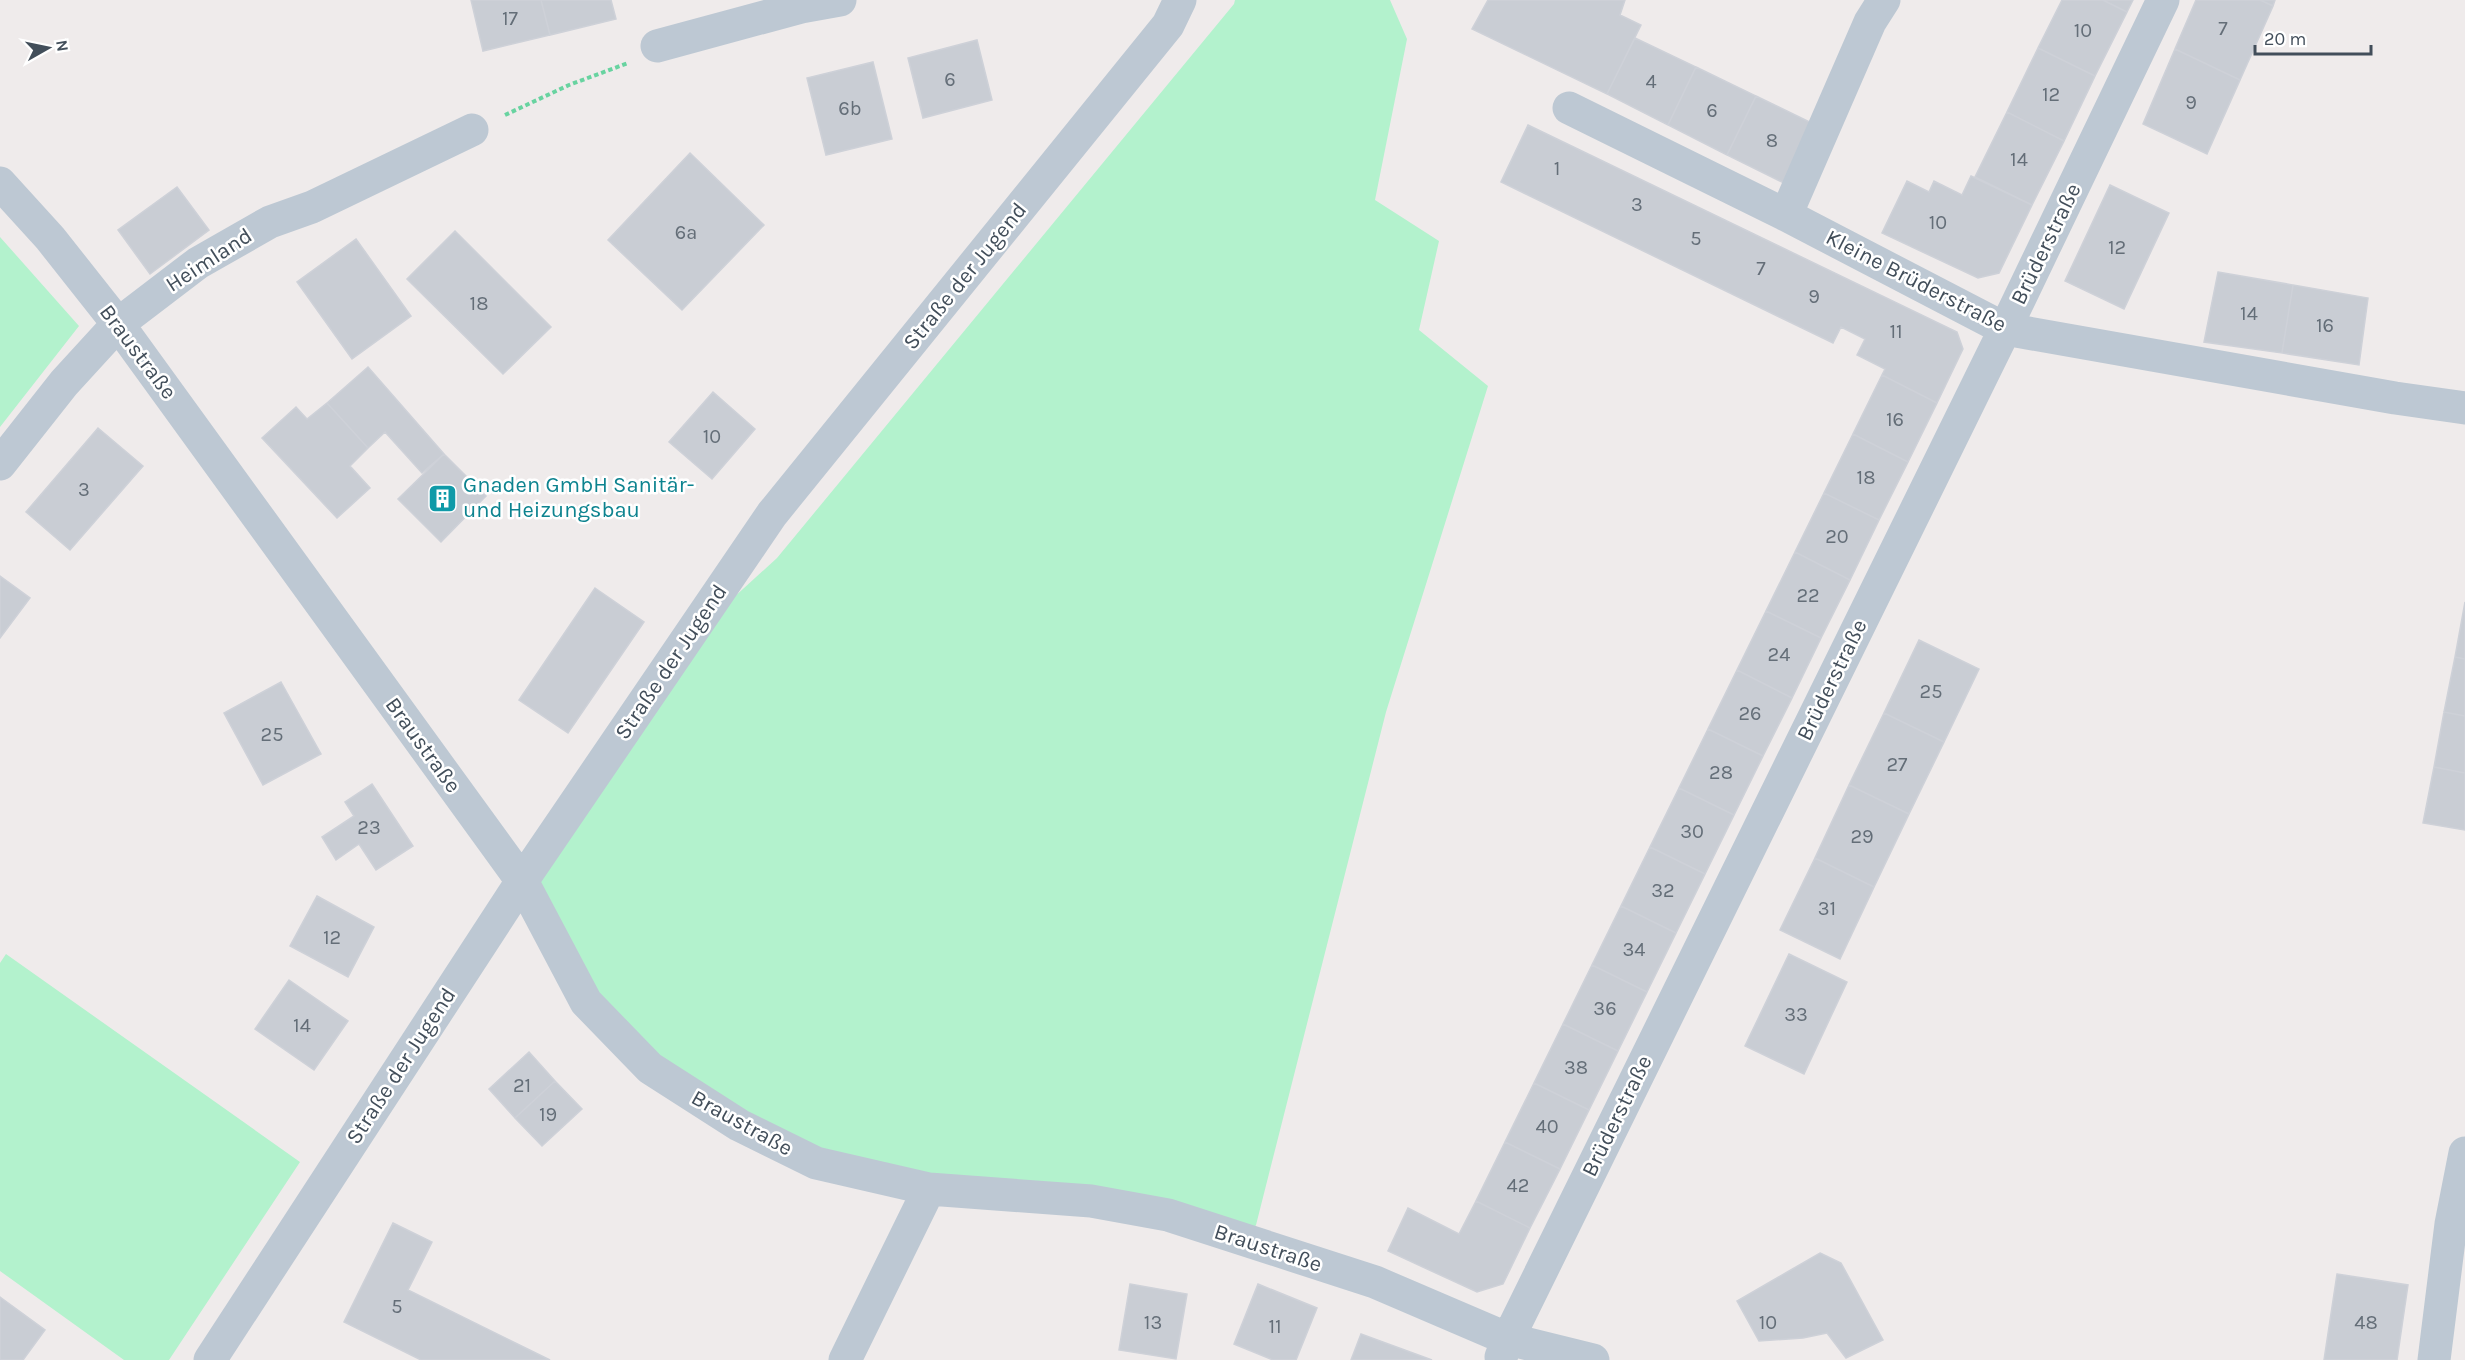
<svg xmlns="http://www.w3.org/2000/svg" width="2465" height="1360" font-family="Karla,sans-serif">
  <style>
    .green { fill: #b3f2cd }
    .building { fill: #c9cdd4; stroke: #ced1d8; stroke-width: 1.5 }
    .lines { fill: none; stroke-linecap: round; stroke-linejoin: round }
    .path { stroke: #68d3a0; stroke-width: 4; stroke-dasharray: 4.5 3; stroke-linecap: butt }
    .minor { stroke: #bdc8d3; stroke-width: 33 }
    .labels { text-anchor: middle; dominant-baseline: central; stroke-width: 5; stroke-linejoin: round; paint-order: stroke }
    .number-label { font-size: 20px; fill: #646e78 }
    .street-label { font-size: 22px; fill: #424e5a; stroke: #fff }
    .culture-label { font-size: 22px; fill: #0d838f; stroke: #fff; text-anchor: start }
  </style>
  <rect width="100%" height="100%" fill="#efebeb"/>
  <!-- green -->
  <path class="green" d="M1235,0H1390L1407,39L1375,200L1439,241L1419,330L1488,386L1386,712L1256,1225L1245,1241L816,1163L650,1068L522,881L685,642L777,558L1234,4Z
    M0,237L79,326L0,427Z
    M6,954L300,1162L169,1360H124L0,1271V963Z"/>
  <!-- building -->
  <path class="building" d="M471,0H541L550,35L483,51Z
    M541,0H611L616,19L550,35Z
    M1488,0H1625L1620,15L1641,25L1607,94L1472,29Z
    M2062,0H2103L2127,12L2095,76L2038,48Z
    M2103,0H2133L2127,12Z
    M2196,0H2260L2273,6L2240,80L2175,49Z
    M2260,0H2275L2273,6Z
    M1635,38L1696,67L1668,125L1607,94Z
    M977,40L992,100L923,118L908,58Z
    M2038,48L2095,76L2064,141L2007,112Z
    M2175,49L2240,80L2207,154L2143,124Z
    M873,62L892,139L826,155L807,78Z
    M1696,67L1756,96L1727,155L1668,125Z
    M1756,96L1816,125L1788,185L1727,155Z
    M2007,112L2064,141L2032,205L1975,177Z
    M1528,125L1957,332L1963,349L1937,403L1882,375L1885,369L1857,355L1865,339L1841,327L1833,343L1501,182Z
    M690,153L764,225L682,310L608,240Z
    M1971,176L2032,205L1999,273L1978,278L1882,233L1907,181L1929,192L1934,181L1962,195Z
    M2110,185L2169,213L2124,309L2065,281Z
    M177,187L209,230L150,274L118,230Z
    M455,231L551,327L503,374L407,279Z
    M356,239L411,316L352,359L297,282Z
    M2218,272L2293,285L2282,353L2204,342Z
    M2293,285L2368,298L2359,365L2282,353Z
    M368,367L444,454L422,473L385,432L368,448L327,403Z
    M1882,375L1937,403L1908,462L1853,434Z
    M713,392L755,429L712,479L669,442Z
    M327,403L368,448L350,466L370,488L337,518L262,438L296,407L307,419Z
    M98,428L143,466L70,550L26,512Z
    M1853,434L1908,462L1879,520L1824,493Z
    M444,454L486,496L441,542L398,499Z
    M1824,493L1879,520L1850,580L1795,552Z
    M1795,552L1850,580L1821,638L1766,611Z
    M0,576L30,598L0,638Z
    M595,588L644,622L568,733L519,700Z
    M2465,602V659L2455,657Z
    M1766,611L1821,638L1792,698L1737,670Z
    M1919,640L1979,669L1944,742L1884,713Z
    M2455,657L2465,659V716L2444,712Z
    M1737,670L1792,698L1763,756L1708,729Z
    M281,682L321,754L263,785L224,713Z
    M2444,712L2465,716V773L2434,767Z
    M1884,713L1944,742L1909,814L1849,785Z
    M1708,729L1763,756L1734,815L1679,788Z
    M2434,767L2465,773V830L2423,823Z
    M372,784L413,846L376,870L359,844L336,860L322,837L354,816L345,802Z
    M1849,785L1909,814L1874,887L1815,858Z
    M1679,788L1734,815L1705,874L1650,847Z
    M1650,847L1705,874L1676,933L1621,906Z
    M1815,858L1874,887L1840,959L1780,930Z
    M317,896L374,927L348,977L290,946Z
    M1621,906L1676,933L1647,992L1592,965Z
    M1789,954L1847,982L1804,1074L1745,1046Z
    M1592,965L1647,992L1618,1051L1563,1024Z
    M289,980L348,1021L314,1070L255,1029Z
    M1563,1024L1618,1051L1589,1110L1534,1083Z
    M529,1052L555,1081L515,1118L489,1089Z
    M555,1081L582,1109L542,1146L515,1118Z
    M1534,1083L1589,1110L1560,1169L1505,1142Z
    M1505,1142L1560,1169L1530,1228L1476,1201Z
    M1476,1201L1530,1228L1503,1284L1477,1292L1388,1251L1408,1208L1459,1234Z
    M393,1223L432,1242L408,1290L550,1360H421L344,1322Z
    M1820,1253L1841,1263L1883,1340L1846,1358L1827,1333L1803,1338L1759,1341L1737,1301Z
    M2337,1274L2408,1285L2397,1360H2324Z
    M1130,1284L1187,1294L1176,1359L1119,1350Z
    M1258,1284L1317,1308L1296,1360H1273L1234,1344Z
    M0,1297L45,1330L23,1360H0Z
    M1361,1334L1432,1360H1351Z"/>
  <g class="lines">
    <!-- path -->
    <path class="path" d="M505,115L569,85L628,63"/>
    <!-- minor -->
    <path class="minor" d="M657,46L801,7L840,0
      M1569,108L1786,215L2005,329L2395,398L2465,408
      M0,183L50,238L118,324L522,881L586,1002L650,1068L739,1125L816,1163L929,1189L1091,1201L1168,1215L1375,1282L1508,1339L1593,1360
      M1786,215L1870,22L1884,0
      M0,464L64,383L118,324L198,263L270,222L312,207L472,130
      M1501,1357L1508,1339L2005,329L2163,0
      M210,1360L522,881L772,514L1168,25L1180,0
      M845,1360L929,1189
      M2434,1360L2451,1224L2465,1153"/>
  </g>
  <!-- icons -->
  <defs>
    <symbol id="building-square" viewBox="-11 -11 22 22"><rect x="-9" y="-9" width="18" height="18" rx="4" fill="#0f9aa8" stroke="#fff"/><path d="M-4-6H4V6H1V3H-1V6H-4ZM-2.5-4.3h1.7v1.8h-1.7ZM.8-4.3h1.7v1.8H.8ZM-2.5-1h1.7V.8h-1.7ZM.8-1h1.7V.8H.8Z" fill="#fff"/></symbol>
  </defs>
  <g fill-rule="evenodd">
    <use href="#building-square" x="426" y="482" width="33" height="33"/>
  </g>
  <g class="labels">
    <!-- number labels -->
    <g class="number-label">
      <text x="510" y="18">17</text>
      <text x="2223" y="28">7</text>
      <text x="2083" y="30">10</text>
      <text x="950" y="79">6</text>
      <text x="1651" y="81">4</text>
      <text x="2051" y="94">12</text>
      <text x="2191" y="102">9</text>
      <text x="850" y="108">6b</text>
      <text x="1712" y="110">6</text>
      <text x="1772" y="140">8</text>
      <text x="2019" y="159">14</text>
      <text x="1557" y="168">1</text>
      <text x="1637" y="204">3</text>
      <text x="1938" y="222">10</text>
      <text x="686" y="232">6a</text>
      <text x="1696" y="238">5</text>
      <text x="2117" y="247">12</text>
      <text x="1761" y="268">7</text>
      <text x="1814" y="296">9</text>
      <text x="479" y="303">18</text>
      <text x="2249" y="313">14</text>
      <text x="2325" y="325">16</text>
      <text x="1896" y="331">11</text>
      <text x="1895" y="419">16</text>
      <text x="712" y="436">10</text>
      <text x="1866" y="477">18</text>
      <text x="84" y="489">3</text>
      <text x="1837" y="536">20</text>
      <text x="1808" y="595">22</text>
      <text x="1779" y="654">24</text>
      <text x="1931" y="691">25</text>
      <text x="1750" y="713">26</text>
      <text x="272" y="734">25</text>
      <text x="1897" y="764">27</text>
      <text x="1721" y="772">28</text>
      <text x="369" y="827">23</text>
      <text x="1692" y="831">30</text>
      <text x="1862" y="836">29</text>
      <text x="1663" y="890">32</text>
      <text x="1827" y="908">31</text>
      <text x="332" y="937">12</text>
      <text x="1634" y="949">34</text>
      <text x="1605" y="1008">36</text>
      <text x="1796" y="1014">33</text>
      <text x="302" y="1025">14</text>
      <text x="1576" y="1067">38</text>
      <text x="522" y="1085">21</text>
      <text x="548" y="1114">19</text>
      <text x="1547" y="1126">40</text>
      <text x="1518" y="1185">42</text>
      <text x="397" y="1306">5</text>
      <text x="1153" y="1322">13</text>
      <text x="1768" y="1322">10</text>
      <text x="2366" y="1322">48</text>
      <text x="1275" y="1326">11</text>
    </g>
    <!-- street labels -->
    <g class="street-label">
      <text transform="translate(2046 244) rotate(-64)">Brüderstraße</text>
      <text transform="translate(209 260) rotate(-33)">Heimland</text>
      <text transform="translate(965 276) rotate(-51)">Straße der Jugend</text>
      <text transform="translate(1916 281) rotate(27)">Kleine Brüderstraße</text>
      <text transform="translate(138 352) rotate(53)">Braustraße</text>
      <text transform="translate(671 662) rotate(-56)">Straße der Jugend</text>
      <text transform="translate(1832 680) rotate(-64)">Brüderstraße</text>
      <text transform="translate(423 745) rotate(54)">Braustraße</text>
      <text transform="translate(401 1066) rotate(-57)">Straße der Jugend</text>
      <text transform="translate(1617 1116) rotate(-64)">Brüderstraße</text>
      <text transform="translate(742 1123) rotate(29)">Braustraße</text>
      <text transform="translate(1268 1248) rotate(18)">Braustraße</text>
    </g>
    <!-- culture labels -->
    <g class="culture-label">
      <text x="463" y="485">Gnaden GmbH Sanitär-<tspan x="463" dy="25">und Heizungsbau</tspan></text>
    </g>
  </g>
  <!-- north arrow -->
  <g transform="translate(48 48) rotate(81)" stroke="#ffffff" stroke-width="4.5" paint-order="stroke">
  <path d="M0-4.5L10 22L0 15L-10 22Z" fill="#424e5a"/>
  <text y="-9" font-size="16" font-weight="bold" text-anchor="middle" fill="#424e5a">N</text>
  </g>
  <!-- scale -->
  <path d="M2255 45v9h116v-9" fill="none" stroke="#424e5a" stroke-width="3"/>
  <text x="2264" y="45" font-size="18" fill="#424e5a" stroke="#ffffff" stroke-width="4.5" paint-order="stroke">20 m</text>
</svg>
